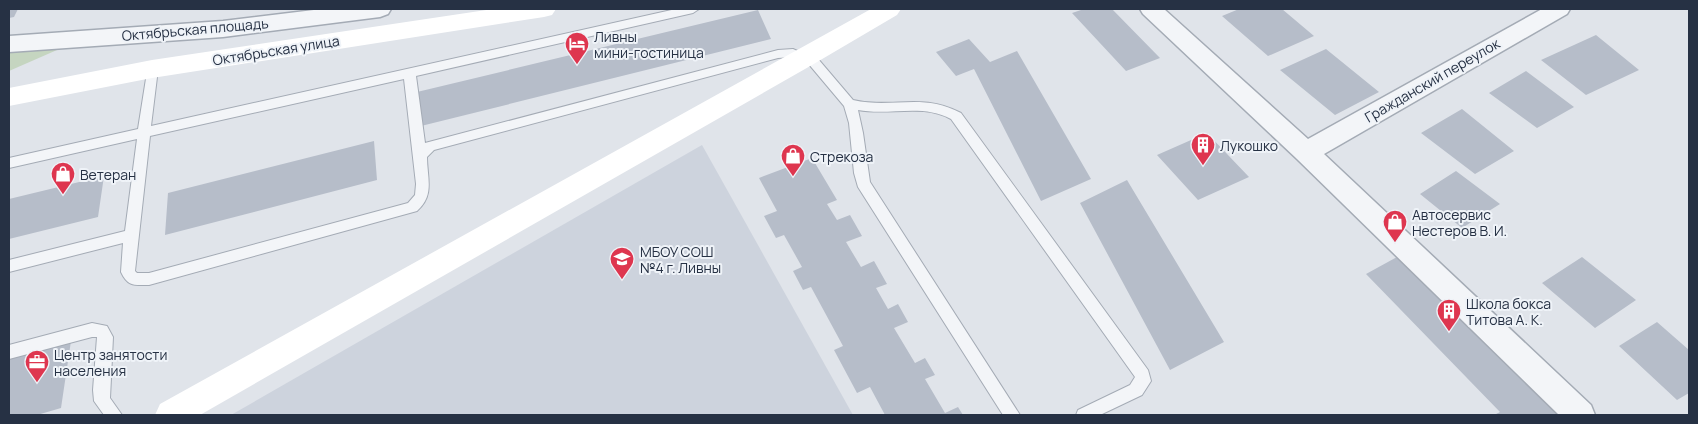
<svg xmlns="http://www.w3.org/2000/svg" width="1698" height="424" font-family="Manrope,sans-serif">
  <style>
    .built { fill: #cdd3dd }
    .green { fill: #c5d5c0 }
    .building { fill: #b6bdc9 }
    .lines { fill: none; stroke-linecap: round; stroke-linejoin: round }
    .lane-casing { stroke: #a4abb5; stroke-width: 2 }
    .street-casing { stroke: #a4abb5; stroke-width: 3 }
    .lane { fill: #f3f5f8; fill-rule: evenodd }
    .street { fill: #f3f5f8; fill-rule: evenodd }
    .secondary { fill: #fff; fill-rule: evenodd }
    .labels { text-anchor: middle; dominant-baseline: central; stroke-width: 4; stroke-linejoin: round; paint-order: stroke }
    .street-label { font-size: 14px; fill: #263144; stroke: #eff3f8 }
    .poi-label { font-size: 14px; fill: #263144; stroke: #eff3f8; text-anchor: start }
  </style>
  <rect width="100%" height="100%" fill="#e0e4ea"/>
  <!-- built -->
  <path class="built" d="M702,145L853,415H231Z"/>
  <!-- green -->
  <path class="green" d="M52,47L57,50L9,71V51Z"/>
  <!-- building -->
  <path class="building" d="M9,9H18L14,17L9,18Z
    M1084,9H1112L1160,58L1126,71L1072,13Z
    M1239,9H1282L1314,36L1268,56L1222,16Z
    M758,10L771,39L421,126L417,92Z
    M1596,35L1639,70L1586,95L1541,60Z
    M969,39L990,62L1017,51L1091,179L1041,201L974,69L956,76L936,52Z
    M1326,49L1379,92L1335,115L1280,70Z
    M1526,71L1574,107L1537,128L1489,93Z
    M1462,109L1514,151L1475,174L1421,133Z
    M1207,133L1249,177L1198,200L1157,155Z
    M374,141L377,180L165,235L168,193Z
    M812,158L837,200L827,204L837,220L850,215L862,236L846,242L861,267L874,261L887,284L876,288L888,309L898,304L908,322L894,328L915,363L925,358L935,375L925,379L945,413L958,407L963,415H885L870,387L857,393L834,350L843,346L811,287L803,290L793,271L802,267L784,235L776,238L764,216L777,211L759,178Z
    M1456,171L1500,204L1462,228L1420,194Z
    M104,176L98,217L9,239V199Z
    M1127,180L1224,342L1170,370L1080,203Z
    M1397,257L1535,391L1559,415H1494L1500,412L1366,274Z
    M1582,257L1636,300L1595,328L1542,283Z
    M1657,322L1689,350V393L1677,400L1619,346Z
    M71,341L61,408L37,415H9V358Z"/>
  <g class="lines">
    <defs>
      <path id="lane" d="M676,9H699L693,13L416,76L425,143L778,50L793,49L804,54L809,52L813,53L853,100C893,109 922,92 961,113L1148,370L1151,381L1142,395L1100,415H1076L1078,410L1130,385L1135,377L951,119C922,103 890,116 858,110L863,133L870,182L1020,415H1003L858,187L854,173L849,123L844,106L807,62L803,63L791,57L778,58L434,150L427,157C427,178 435,195 417,211L149,285C134,285 128,287 121,272L123,243L9,272V260L125,231L137,139L9,168V158L138,129L148,66L152,65L158,69L151,126ZM404,79L416,184L415,195L408,203L149,273H137L135,271L150,136Z
        M92,323L107,326L113,337L110,398L122,415H104L94,401L93,390L97,337H92L9,359V345Z"/>
      <path id="street" d="M322,9H391L388,14L380,17L223,37L9,52V36L223,21Z
        M1140,9H1164L1308,139L1542,9H1570L1567,14L1324,154L1591,405L1595,415H1559L1297,159L1143,14Z"/>
    </defs>
    <!-- lane casing -->
    <use href="#lane" class="lane-casing"/>
    <!-- street casing -->
    <use href="#street" class="street-casing"/>
    <!-- lane -->
    <use href="#lane" class="lane"/>
    <!-- street -->
    <use href="#street" class="street"/>
    <!-- secondary -->
    <path class="secondary" d="M493,9H556L552,15L544,17L152,78L9,106V88L152,60Z
      M871,9H901L897,15L812,65L200,415H155L160,404Z"/>
  </g>
  <!-- icons -->
  <defs>
    <symbol id="hotel-pin" viewBox="-11 -11 22 30"><path d="M0 17L-7.5 6A9.5 9.5 0 1 1 7.5 6Z" fill="#de364f" stroke="#eff3f8"/><path d="M-6-4.5h1.5V1H6V5H4.5V3h-9V5H-6ZM-4 0a1.8 1.8 0 1 1 3.6 0ZM.5 0V-2.5h3Q6-2.5 6 0Z" fill="#fff"/></symbol>
    <symbol id="building-pin" viewBox="-11 -11 22 30"><path d="M0 17L-7.5 6A9.5 9.5 0 1 1 7.5 6Z" fill="#de364f" stroke="#eff3f8"/><path d="M-4-6H4V6H1V3H-1V6H-4ZM-2.5-4.3h1.7v1.8h-1.7ZM.8-4.3h1.7v1.8H.8ZM-2.5-1h1.7V.8h-1.7ZM.8-1h1.7V.8H.8Z" fill="#fff"/></symbol>
    <symbol id="shop-pin" viewBox="-11 -11 22 30"><path d="M0 17L-7.5 6A9.5 9.5 0 1 1 7.5 6Z" fill="#de364f" stroke="#eff3f8"/><path d="M-5-2.5h2.3a2.7 3.5 0 0 1 5.4 0H5L5.5 6h-11ZM-1.5-2.5h3a1.5 2.3 0 0 0-3 0Z" fill="#fff"/></symbol>
    <symbol id="school-pin" viewBox="-11 -11 22 30"><path d="M0 17L-7.5 6A9.5 9.5 0 1 1 7.5 6Z" fill="#de364f" stroke="#eff3f8"/><path d="M0-5L7-2L0 1L-7-2ZM-4 1L0 2.5L4 1V4Q0 6-4 4Z" fill="#fff"/></symbol>
    <symbol id="office-pin" viewBox="-11 -11 22 30"><path d="M0 17L-7.5 6A9.5 9.5 0 1 1 7.5 6Z" fill="#de364f" stroke="#eff3f8"/><path d="M-6-3h4V-5.5h4V-3h4V5H-6ZM-1-4.5V-3h2v-1.5ZM-6 0V1H6V0Z" fill="#fff"/></symbol>
  </defs>
  <g fill-rule="evenodd">
    <use href="#hotel-pin" x="563" y="30" width="28" height="38"/>
    <use href="#building-pin" x="1189" y="131" width="28" height="38"/>
    <use href="#shop-pin" x="779" y="142" width="28" height="38"/>
    <use href="#shop-pin" x="49" y="160" width="28" height="38"/>
    <use href="#shop-pin" x="1381" y="208" width="28" height="38"/>
    <use href="#school-pin" x="608" y="245" width="28" height="38"/>
    <use href="#building-pin" x="1435" y="297" width="28" height="38"/>
    <use href="#office-pin" x="23" y="348" width="28" height="38"/>
  </g>
  <g class="labels">
    <!-- street labels -->
    <g class="street-label">
      <text transform="translate(195 29) rotate(-5)">Октябрьская площадь</text>
      <text transform="translate(276 50) rotate(-9)">Октябрьская улица</text>
      <text transform="translate(1432 80) rotate(-30)">Гражданский переулок</text>
    </g>
    <!-- poi labels -->
    <g class="poi-label">
      <text x="594" y="36">Ливны<tspan x="594" dy="16">мини-гостиница</tspan></text>
      <text x="1220" y="145">Лукошко</text>
      <text x="810" y="156">Стрекоза</text>
      <text x="80" y="174">Ветеран</text>
      <text x="1412" y="214">Автосервис<tspan x="1412" dy="16">Нестеров В. И.</tspan></text>
      <text x="640" y="251">МБОУ СОШ<tspan x="640" dy="16">№4 г. Ливны</tspan></text>
      <text x="1466" y="303">Школа бокса<tspan x="1466" dy="16">Титова А. К.</tspan></text>
      <text x="54" y="354">Центр занятости<tspan x="54" dy="16">населения</tspan></text>
    </g>
  </g>
  <!-- border -->
  <rect width="1698" height="424" fill="none" stroke="#263144" stroke-width="20"/>
</svg>
